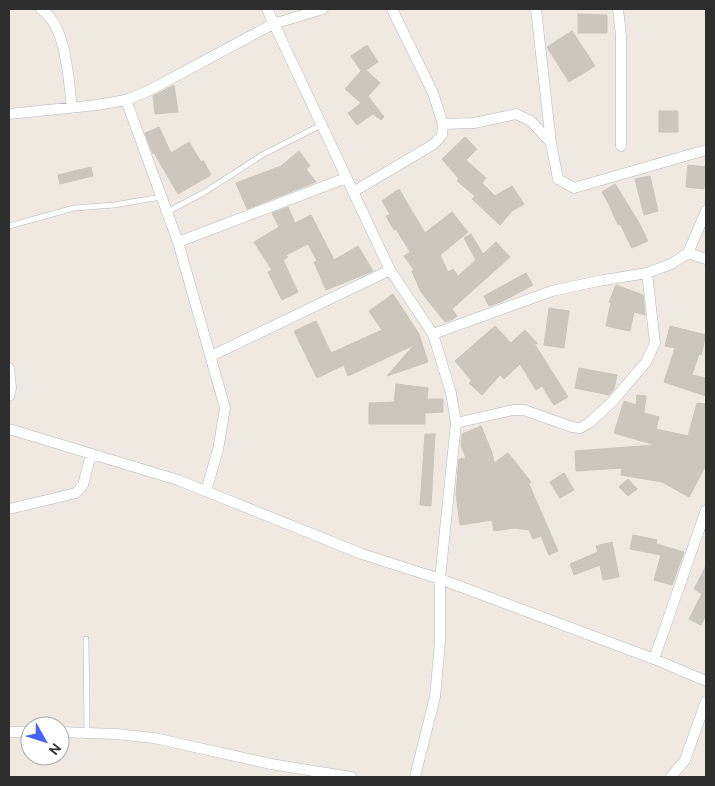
<svg xmlns="http://www.w3.org/2000/svg" width="715" height="786" font-family="Ubuntu,sans-serif">
  <style>
    .building { fill: #cbc7bf; stroke: #cbc5ba }
    .lines { fill: none; stroke-linecap: round; stroke-linejoin: round }
    .service-casing { stroke: #b4b7c1; stroke-width: 6 }
    .minor-casing { stroke: #b4b7c1; stroke-width: 11 }
    .service { stroke: #fff; stroke-width: 5 }
    .minor { stroke: #fff; stroke-width: 10 }
  </style>
  <rect width="100%" height="100%" fill="#efe9e1"/>
  <!-- building -->
  <path class="building" d="M578,14L607,15V33H578Z
    M572,31L595,66L569,82L547,47Z
    M367,45L378,62L366,70L380,83L368,96L384,117L381,120L373,114L357,125L348,113L361,103L345,89L361,71L351,56Z
    M174,85L178,112L155,114L153,96Z
    M659,111H678V132H659Z
    M159,127L171,153L189,142L201,162L203,160L211,175L178,194L154,153L153,154L145,133Z
    M465,137L477,149L466,160L486,178L482,183L495,196L512,186L524,204L512,211L500,225L472,199L475,196L457,181L459,179L442,159Z
    M299,151L310,166L306,169L316,182L247,209L236,183L281,166Z
    M688,165L706,167L704,189L686,187Z
    M91,167L93,176L60,184L58,175Z
    M650,176L658,211L644,215L635,179Z
    M615,184L638,221L648,241L632,248L620,224L618,225L609,204L602,192Z
    M399,189L425,233L452,212L468,232L440,255L448,272L453,269L458,276L476,260L464,238L471,234L483,254L496,242L510,257L452,309L457,316L453,319L445,322L421,292L412,271L414,270L404,256L410,252L396,229L394,230L386,216L390,214L382,201Z
    M288,207L295,223L311,215L334,260L358,246L373,271L326,290L314,262L317,261L308,244L286,255L288,257L283,260L298,292L282,300L268,272L272,270L254,242L279,227L272,213Z
    M526,273L533,285L501,302L489,306L484,296Z
    M616,285L643,295L645,315L634,312L630,331L606,326L611,302H609Z
    M393,294L419,334L428,362L387,376L414,345L348,376L344,365L317,378L294,331L316,321L331,353L382,330L369,311Z
    M549,308L569,311L564,348L544,345Z
    M495,326L511,343L525,330L538,344L534,343L568,397L554,405L542,386L536,390L520,364L504,379L500,375L482,395L469,383L472,381L455,361Z
    M670,326L706,335L701,355L699,354L692,375L706,378V396L664,382L675,348L665,346Z
    M579,368L617,375L614,389L609,395L575,388Z
    M396,384L428,388L427,399H443V412L425,413V424H369V403L394,402Z
    M637,395L646,396L644,413L659,417L656,429L688,436L697,403L706,404V465L689,497L662,482L621,475L622,468L576,471L575,451L655,445L614,433L624,401L636,405Z
    M481,426L492,453L494,463L508,453L531,482L529,484L558,551L549,555L541,536L533,539L529,530L514,528L494,531L492,520L460,525L456,494L459,459L466,458L461,446L462,434Z
    M425,434H435L431,506L420,505Z
    M564,473L574,490L560,498L550,482Z
    M628,479L637,489L628,496L619,487Z
    M633,535L657,540L656,544L684,552L672,585L654,580L661,555L630,549Z
    M612,542L619,577L603,580L600,565L574,575L570,564L598,552L596,546Z
    M706,566V615L701,625L689,619L702,594L694,589Z"/>
  <g class="lines">
    <defs>
      <path id="service" d="M167,212L205,192L262,155L321,125
        M9,226L74,208L114,205L161,197
        M86,639L87,733"/>
      <path id="minor" d="M41,9C67,26 68,79 72,107
        M267,9L390,270L433,334L451,393L456,423L440,579V642L435,697L415,777
        M536,9L551,143
        M618,9L621,36V146
        M126,100L178,242L225,408L218,450L206,491
        M9,114L97,105L126,100L148,91L273,24L323,9
        M443,124L474,123L516,114L531,121L551,143L558,179L574,188L706,150
        M353,192L434,144L442,135L443,124L433,93L392,9
        M178,242L346,178
        M688,253L706,259
        M433,334L552,291L598,281L647,273L671,264L688,253L706,211
        M211,356L390,270
        M9,368L11,388L9,396
        M456,423L513,410H524L572,427L580,428L589,423L612,402L646,362L655,343L647,273
        M9,429L178,480L362,554L440,579L654,659L706,681
        M9,509L76,493L83,485L91,454
        M654,659L706,510
        M9,732H30
        M60,732L116,734L154,738L271,764L351,777
        M671,777L685,760L706,701"/>
    </defs>
    <!-- service casing -->
    <use href="#service" class="service-casing"/>
    <!-- minor casing -->
    <use href="#minor" class="minor-casing"/>
    <!-- service -->
    <use href="#service" class="service"/>
    <!-- minor -->
    <use href="#minor" class="minor"/>
  </g>
  <!-- border -->
  <rect width="715" height="786" fill="none" stroke="#2e2e2e" stroke-width="20"/>
  <!-- north arrow -->
  <g transform="translate(45 741) rotate(129)"><circle r="24" fill="#ffffff" stroke="#ababab"/>
  <path d="M0-4L9 19L0 12L-9 19Z" fill="#4264fb"/>
  <text y="-8" font-size="14" font-weight="bold" text-anchor="middle" fill="#2e2e2e">N</text>
  </g>
</svg>
